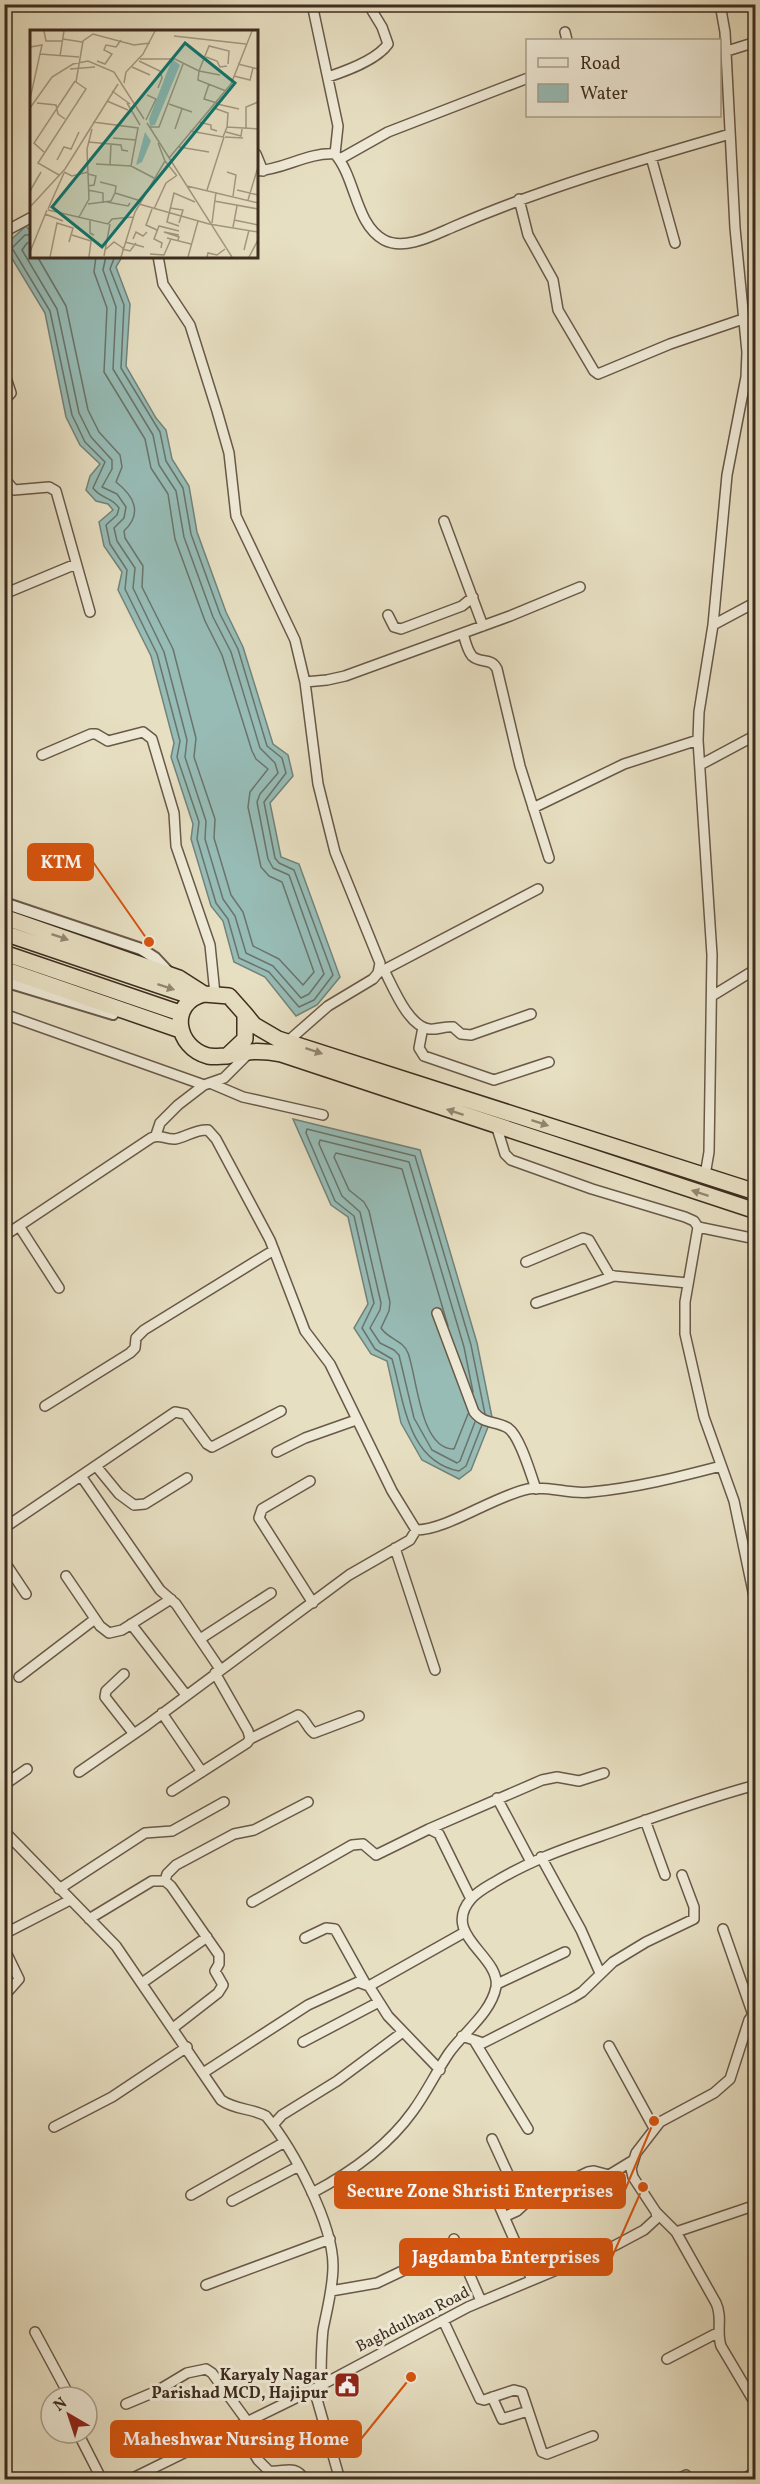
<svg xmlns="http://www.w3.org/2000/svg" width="760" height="2484" font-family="Vollkorn,serif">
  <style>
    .water { fill: #97bcb6; stroke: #73827a; stroke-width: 1.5 }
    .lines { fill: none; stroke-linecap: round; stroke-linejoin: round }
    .shore { stroke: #6a746a; stroke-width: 1.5 }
    .minor-casing { stroke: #685948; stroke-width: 12 }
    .tertiary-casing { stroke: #685948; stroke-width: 14 }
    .trunk-casing { stroke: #3d2c1f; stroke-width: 18 }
    .minor { stroke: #efead7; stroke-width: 9 }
    .tertiary { stroke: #efead7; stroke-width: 10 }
    .trunk { stroke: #e7dfc2; stroke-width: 15 }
    .oneway { fill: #928670 }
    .labels { text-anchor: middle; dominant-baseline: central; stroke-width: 6; stroke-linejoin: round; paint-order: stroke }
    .street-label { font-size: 16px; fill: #3d2c1f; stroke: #efead7 }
    .poi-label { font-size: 16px; font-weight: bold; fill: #3d2c1f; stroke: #efead7; text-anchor: end }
    .inset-road { fill: none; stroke: #a39781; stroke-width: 1.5 }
    .view { fill: #0f766e; fill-opacity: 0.15; stroke: #0f766e; stroke-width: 3 }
    .inset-edge { fill: none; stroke: #3d2c1f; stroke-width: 3 }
    .leader { fill: none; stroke: #d7540e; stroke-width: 2 }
    .callout-dot { fill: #d7540e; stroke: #efead7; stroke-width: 2 }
    .callout { fill: #d7540e; stroke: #d7540e; stroke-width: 2 }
    .callout-label { font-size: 18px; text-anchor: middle; font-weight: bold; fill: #fff }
  </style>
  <rect width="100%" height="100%" fill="#e7dfc2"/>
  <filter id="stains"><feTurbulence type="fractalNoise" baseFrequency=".00333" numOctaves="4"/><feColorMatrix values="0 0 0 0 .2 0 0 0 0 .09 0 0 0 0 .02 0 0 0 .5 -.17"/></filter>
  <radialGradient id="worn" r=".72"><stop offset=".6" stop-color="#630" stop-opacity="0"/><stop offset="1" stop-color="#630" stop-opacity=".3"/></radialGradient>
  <!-- water -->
  <path class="water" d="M26,226L31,231L32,256L122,257L116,267L130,304L126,366L156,418L166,430L172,459L189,486L197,532L226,612L243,647L273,744L288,755L293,776L270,803L281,857L299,864L340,977L317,1005L296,1016L265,977L234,962L223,921L211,906L191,839L193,824L171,757L174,743L151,656L118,590L122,572L104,546L99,522L113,510L108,504L96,501L86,490L90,476L100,464L80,445L66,417L45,313L5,247V245Z
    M293,1119L420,1150L477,1343L492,1417L471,1470L459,1479L422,1460L401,1423L387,1361L371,1354L354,1328L368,1304L348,1217L331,1205Z"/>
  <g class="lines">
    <!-- shore -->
    <path class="shore" d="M32,235H25L12,248L50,311L72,415L85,442L105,462L93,488C101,499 112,497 119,508L117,515L106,525L110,544L127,570L125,589L157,654L180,741L177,757L199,822L197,839L216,903L228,919L239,958L269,972L299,1007L314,1000L333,975L294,870L279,863L275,858L264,802L286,773L282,758L267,746L238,649L220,614L191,534L183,488L166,461L160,432L121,368L124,305L110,269L115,256
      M32,242L27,243L22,250L57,309L79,413L91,437L112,460V469L102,487L117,494L126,507L124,518L114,528L117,541L135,568L133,588L164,652L187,740L185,757L206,821L205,839L223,899L235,916L246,953L273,966L301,998L309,994L324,974L289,875L273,868L268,859L257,802L260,794L278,773L275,763L260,748L231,652L213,617L184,537L176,491L159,465L153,435L113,369L116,307L103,270L106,256
      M37,256L66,306L88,410L99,432L120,455L122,467L116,482C134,496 143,513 124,531L125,538L143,566L142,587L173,649L196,738L194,757L215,819L214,838L231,895L243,912L253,946L279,959L303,985L314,972L282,882L269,876L261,867L248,807L250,792L268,769L256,759L252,751L222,655L205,621L175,539L168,494L151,468L145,439L104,372L107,308L94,272L96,256
      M448,1326L402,1169L336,1153L334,1157L349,1190L364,1202L369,1211L390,1302L389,1311L381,1328C388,1339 403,1340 408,1353C417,1376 420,1450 454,1449L468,1414
      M473,1392L464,1347L409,1162L320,1140L319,1144L342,1196L360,1212L381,1303L380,1310L370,1328L380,1343L394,1350L399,1355L414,1418L432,1450L457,1463L460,1461L475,1422
      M482,1425L466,1466L459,1471C407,1461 404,1400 392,1359L375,1349L362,1328L374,1303L354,1216L335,1201L306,1133L307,1129L415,1156L471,1345L485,1414"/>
    <defs>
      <path id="minor" d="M312,4L338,126L335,154
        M565,32L567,40
        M727,51L756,42
        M328,77C346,71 377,60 388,44L382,27L368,4
        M256,154L263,171
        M651,157L675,243
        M340,159L388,132L528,78
        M256,171C284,170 307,152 335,154C356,178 355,224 384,240C405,251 434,235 453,227C543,188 637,161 730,134
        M519,199L528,235L553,280L558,310L594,371L598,374L670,344L743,319
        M4,232L32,217
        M158,256L163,284L190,325L217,411L229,453L236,516L295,640L305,682L318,784L335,852L380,963L378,973L373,979L328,1006L287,1042
        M744,324L751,320L756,312
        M4,372L11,393L4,401
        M4,478L14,490L49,487L56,491L90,612
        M444,521L483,626
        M4,594L76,564
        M388,615L394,627L401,629L462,606L473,597
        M713,625L756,602
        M463,633C465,640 467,650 472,656C481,664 491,657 497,669L520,766L549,858
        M305,682L327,680L345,676L510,616L580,587
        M42,755L91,734H96L108,741L143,732L152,739L174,813L176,846L210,945L215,994
        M700,765L756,735
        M533,808L624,764L698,740
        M384,970C393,987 408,1026 429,1029C437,1030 445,1026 453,1027L461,1034L471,1035L531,1014
        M380,972L538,889
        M712,996L756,969
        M4,1014L204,1085
        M423,1027L419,1048L424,1056L494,1080L549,1062
        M210,1083L243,1097L323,1115
        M496,1125L505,1154L511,1160L592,1189L685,1217L694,1221L698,1227L685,1302V1334L704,1417L734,1501L756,1606
        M156,1135L160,1123L178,1105L204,1085L224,1078L248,1054
        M705,1175L709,1152L712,955L698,740L699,712L713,625L727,475L746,377L747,352L735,228L725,32L720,4
        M19,1226L59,1288
        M698,1227L756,1239
        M4,1236L151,1138C160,1133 165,1140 175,1139C186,1137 196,1129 208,1130L216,1139L270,1240L305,1331L330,1364L392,1491L416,1530C447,1530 494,1496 528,1489C548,1485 570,1495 591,1492C635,1488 679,1477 721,1466
        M526,1262L583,1238L589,1240L609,1274L614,1276L688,1283
        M536,1303L614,1276
        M437,1313L474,1412C483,1424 496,1421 508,1428C520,1436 531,1475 536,1489
        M45,1406L130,1353L135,1348L136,1338L144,1330L274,1250
        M277,1452L305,1438L356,1420
        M96,1466L119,1494L134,1505L145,1504L187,1478
        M81,1476L160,1590L176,1604L220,1669
        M310,1481L262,1509L259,1518L313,1603
        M4,1528L175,1412L185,1414L207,1444L212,1447L281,1411
        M395,1548L435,1670
        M4,1561L26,1594
        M66,1576L100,1626L109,1633L122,1630L171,1599
        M131,1624L186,1695
        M200,1639L271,1593
        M124,1674L106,1691L105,1697L134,1734
        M19,1677L95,1619
        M162,1713L202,1772
        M250,1739L298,1715C305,1718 307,1728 314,1733L359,1716
        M79,1772L147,1725L349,1575L410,1540L416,1530
        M4,1785L27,1769
        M172,1791L247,1743L250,1739L248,1731L215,1673
        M497,1798L531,1862
        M645,1820L665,1875
        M429,1829L542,1780L557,1777L579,1781L604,1773
        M4,1831L116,1946L221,2100C235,2110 251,2108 266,2116C293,2149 333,2223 333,2266C333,2288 327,2309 323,2330C321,2349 321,2367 321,2386
        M541,1857L581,1930L600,1973
        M165,1881L167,1874L176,1865L234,1834L254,1830L308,1802
        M59,1889L145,1833L172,1831L224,1802
        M252,1902L352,1845L363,1844L376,1855L429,1829L439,1834L471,1899
        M89,1919L152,1881H165L171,1886L219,1955V1964L215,1971L223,1985L218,1993L173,2028
        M723,1929L752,2012
        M4,1934L70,1900
        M305,1938L326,1928L335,1929L365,1983
        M4,1948L19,1979L4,1996
        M142,1983L207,1937
        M497,1984L565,1952
        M369,1986L465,1932
        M462,2036L483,2043L572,1998L582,1992L613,1962L646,1942L694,1919V1907L682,1875
        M303,2042L377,2003
        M475,2042L528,2129
        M609,2046L654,2128
        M203,2073L308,2005L358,1982L369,1986L388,2016L440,2070
        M273,2125L282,2115L337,2081L403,2032
        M54,2127L112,2097L187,2047
        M492,2139L509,2176L507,2180L494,2190V2194L532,2280
        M312,2193C350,2173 388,2146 413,2111C427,2092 436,2072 449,2053C464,2032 491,2013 496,1987C501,1956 440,1935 471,1899C476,1893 486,1887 493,1883C527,1862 563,1849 601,1836C652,1818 703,1799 756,1785
        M191,2195L283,2143
        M232,2201L297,2167
        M656,2212L676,2232L716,2303C723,2318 716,2331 721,2346L756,2405
        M504,2217L517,2211L529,2200L588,2172L594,2171L609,2175L632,2161
        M676,2232L756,2205
        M454,2239L481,2301
        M206,2285L330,2239
        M331,2291L377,2283L419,2263L434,2259
        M443,2320L480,2399L484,2400L514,2390L522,2392L542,2452L547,2454L593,2436
        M35,2332L70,2397
        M667,2359L719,2332
        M314,2389L340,2480
        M492,2397L502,2419L528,2411
        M126,2404L157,2391L187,2373L206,2369L212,2373L247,2421
        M237,2426L258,2460L269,2471C284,2473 295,2463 305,2480
        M78,2433L102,2480
        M129,2480L314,2389L468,2307L614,2246L644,2230L657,2218L656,2212L633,2177L631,2169L636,2153L660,2122L714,2093L730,2079L749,2020L756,2010
        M676,2480L686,2475
        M743,2480L756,2471"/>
      <path id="tertiary" d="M4,903L141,949L155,958L170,974
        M4,981L113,1014"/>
      <path id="trunk" d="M4,917L179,978L204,994
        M4,933L193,997
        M4,953L180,1013
        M4,969L180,1030
        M204,994L229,996L245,1014V1039L227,1056C221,1056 214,1057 208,1056C176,1048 168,1003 204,994Z
        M245,1014L254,1025L278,1039L756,1192
        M227,1056C246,1051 261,1050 281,1054L756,1211"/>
    </defs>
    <!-- minor casing -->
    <use href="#minor" class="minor-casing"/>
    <!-- tertiary casing -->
    <use href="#tertiary" class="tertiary-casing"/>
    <!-- trunk casing -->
    <use href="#trunk" class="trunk-casing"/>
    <!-- minor -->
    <use href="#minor" class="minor"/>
    <!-- tertiary -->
    <use href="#tertiary" class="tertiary"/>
    <!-- trunk -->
    <use href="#trunk" class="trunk"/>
  </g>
  <!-- one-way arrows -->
  <defs><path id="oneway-solid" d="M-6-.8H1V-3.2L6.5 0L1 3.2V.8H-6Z" transform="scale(1.5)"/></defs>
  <g class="oneway">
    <use href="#oneway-solid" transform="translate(60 937) rotate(19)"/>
    <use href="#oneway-solid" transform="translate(166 987) rotate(18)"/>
    <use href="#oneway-solid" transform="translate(314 1051) rotate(18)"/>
    <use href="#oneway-solid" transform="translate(455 1112) rotate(-162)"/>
    <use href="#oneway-solid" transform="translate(540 1123) rotate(18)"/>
    <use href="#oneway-solid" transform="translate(700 1193) rotate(-162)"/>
  </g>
  <!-- icons -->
  <defs>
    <symbol id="civic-square" viewBox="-11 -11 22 22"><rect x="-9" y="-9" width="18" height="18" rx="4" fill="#8f2418" stroke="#efead7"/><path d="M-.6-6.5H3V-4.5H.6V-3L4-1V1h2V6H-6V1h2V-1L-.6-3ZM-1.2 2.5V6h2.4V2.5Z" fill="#fff"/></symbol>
  </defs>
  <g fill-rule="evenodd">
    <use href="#civic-square" x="332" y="2370" width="30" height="30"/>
  </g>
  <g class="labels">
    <!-- street labels -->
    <g class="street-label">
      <text transform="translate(413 2320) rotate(-27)">Baghdulhan Road</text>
    </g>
    <!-- poi labels -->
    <g class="poi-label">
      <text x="328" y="2376">Karyaly Nagar<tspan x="328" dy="18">Parishad MCD, Hajipur</tspan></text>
    </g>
  </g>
  <!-- overview -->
  <g transform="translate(30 30)">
    <rect width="228" height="228" fill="#e7dfc2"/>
    <path d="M142,29L150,35L125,95L120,96L119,89ZM115,102L121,111L112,132L106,135Z" fill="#97bcb6"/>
    <path class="inset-road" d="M14,1L16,11H33M144,6L216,14M33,9L52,12M0,17L12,15L0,69M10,24L49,27M30,26L34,1M176,27L187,31L190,37L197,36M110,29H145L169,41L168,50L196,61M67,31L75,34L82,24L74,20L76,15L86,17L91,10M109,31L130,41L132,48L128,58M208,34L228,39M102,37L120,45M40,39L65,37M169,41L179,16L199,21L198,34M169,41L190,45M204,46L220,50L223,38M94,53L96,42L113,24L125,1M179,54L174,69L187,73M82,61L100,74M77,71L98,80M7,73L26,75L28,84L35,89M97,73L110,95M139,74L162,82M187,74L209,79M0,78L22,47L43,34L58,31L84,42L114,89M184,78L198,83L197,98M116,90L126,69L117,65M63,92L108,98L101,136L124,148M169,92L181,95V99L187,101M117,93L202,227M119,97H129L153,34M145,99L152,79M216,99V77L228,72M160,101L193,107L197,97L228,99M196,102L211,106L212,99M195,107L213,108M83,108L106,110M58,112L91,115L92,120L98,121M149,117L179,122M14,122L4,113L45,51M139,128L201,54L222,1M27,130L34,117L41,119L49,102M135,131L147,146M66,134L101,136M80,135L81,114M34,142L42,146L58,142M197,142L206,145L203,166M29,145L8,133L56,59L46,52L53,11L63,4L104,15L120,13M70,152L86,156L85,163M58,156L64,155L66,146L58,144M157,156L228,173M58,160L73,163V173M177,160L194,107M207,160L228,165M0,161L11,142M218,170L228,137M184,171L228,179M77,172L98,176L100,173M58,174L81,171L85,163L111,171M109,174L179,194M0,177L35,139L88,54M140,178L153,180L149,193M18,179L34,143M122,179L116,195L127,200M124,179L136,153L146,146M18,180L78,194L82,189L103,187M15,184L33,191M49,187L59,169L57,119L62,99M60,189V203L64,205M204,190L228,195M182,193L186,162M179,194L228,202M149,196L137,192L144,163L165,172M203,197L207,176M42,205L61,211L59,227M137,208L161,214M103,209L106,202L113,206L117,202M148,210L149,207L134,202L149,205M95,212L114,217M131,218L132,213L124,209L129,196L149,201M76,219L84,212L93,218M92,219L100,221L106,213M214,220L219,200M0,222L17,180M120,224L134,225L141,209M74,226L80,194M20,227L27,193L43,198L39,212M91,227L105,182L135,131L128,113M158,227L168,191M177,227L178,223L187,225L195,219M219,227L228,210"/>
    <path class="view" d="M155,13L205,53L72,217L22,177Z"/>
    <rect width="228" height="228" class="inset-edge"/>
  </g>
  <!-- callouts -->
  <path class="leader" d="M149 942L93 862M654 2121L625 2190M643 2187L612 2257M411 2377L361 2439"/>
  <g class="callout-dot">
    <circle cx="149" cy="942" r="6"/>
    <circle cx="654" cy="2121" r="6"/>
    <circle cx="643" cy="2187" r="6"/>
    <circle cx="411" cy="2377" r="6"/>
  </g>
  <g class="callout">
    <rect x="28" y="844" width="65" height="36" rx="6"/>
    <rect x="335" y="2172" width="290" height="36" rx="6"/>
    <rect x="400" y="2239" width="212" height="36" rx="6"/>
    <rect x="111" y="2421" width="250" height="36" rx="6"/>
  </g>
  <g class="callout-label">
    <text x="61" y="868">KTM</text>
    <text x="480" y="2197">Secure Zone Shristi Enterprises</text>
    <text x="506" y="2263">Jagdamba Enterprises</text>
    <text x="236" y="2445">Maheshwar Nursing Home</text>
  </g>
  <!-- margin -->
  <rect width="760" height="2484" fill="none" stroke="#e7dfc2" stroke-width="24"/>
  <rect x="6" y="6" width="748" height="2472" fill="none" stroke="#3d2c1f" stroke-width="3"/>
  <rect x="12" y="12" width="736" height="2460" fill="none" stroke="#3d2c1f" stroke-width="1.5"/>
  <!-- legend -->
  <rect x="526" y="39" width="195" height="78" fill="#efead7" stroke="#a89e8d" stroke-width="1.5"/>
  <rect x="538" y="58" width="30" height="9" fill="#efead7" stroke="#a89e8d" stroke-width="1.5"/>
  <text x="580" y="69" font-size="18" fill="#3d2c1f">Road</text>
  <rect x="538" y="84" width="30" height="18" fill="#97bcb6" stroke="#a89e8d" stroke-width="1.5"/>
  <text x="580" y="99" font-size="18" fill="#3d2c1f">Water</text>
  <!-- north arrow -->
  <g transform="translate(69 2415) rotate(321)"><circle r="28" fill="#efead7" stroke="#a89e8d" stroke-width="1.5"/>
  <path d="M0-4.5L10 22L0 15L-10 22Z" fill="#8f2418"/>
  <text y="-9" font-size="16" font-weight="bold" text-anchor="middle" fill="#3d2c1f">N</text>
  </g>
  <rect width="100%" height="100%" filter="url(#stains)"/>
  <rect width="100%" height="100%" fill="url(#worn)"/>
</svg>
